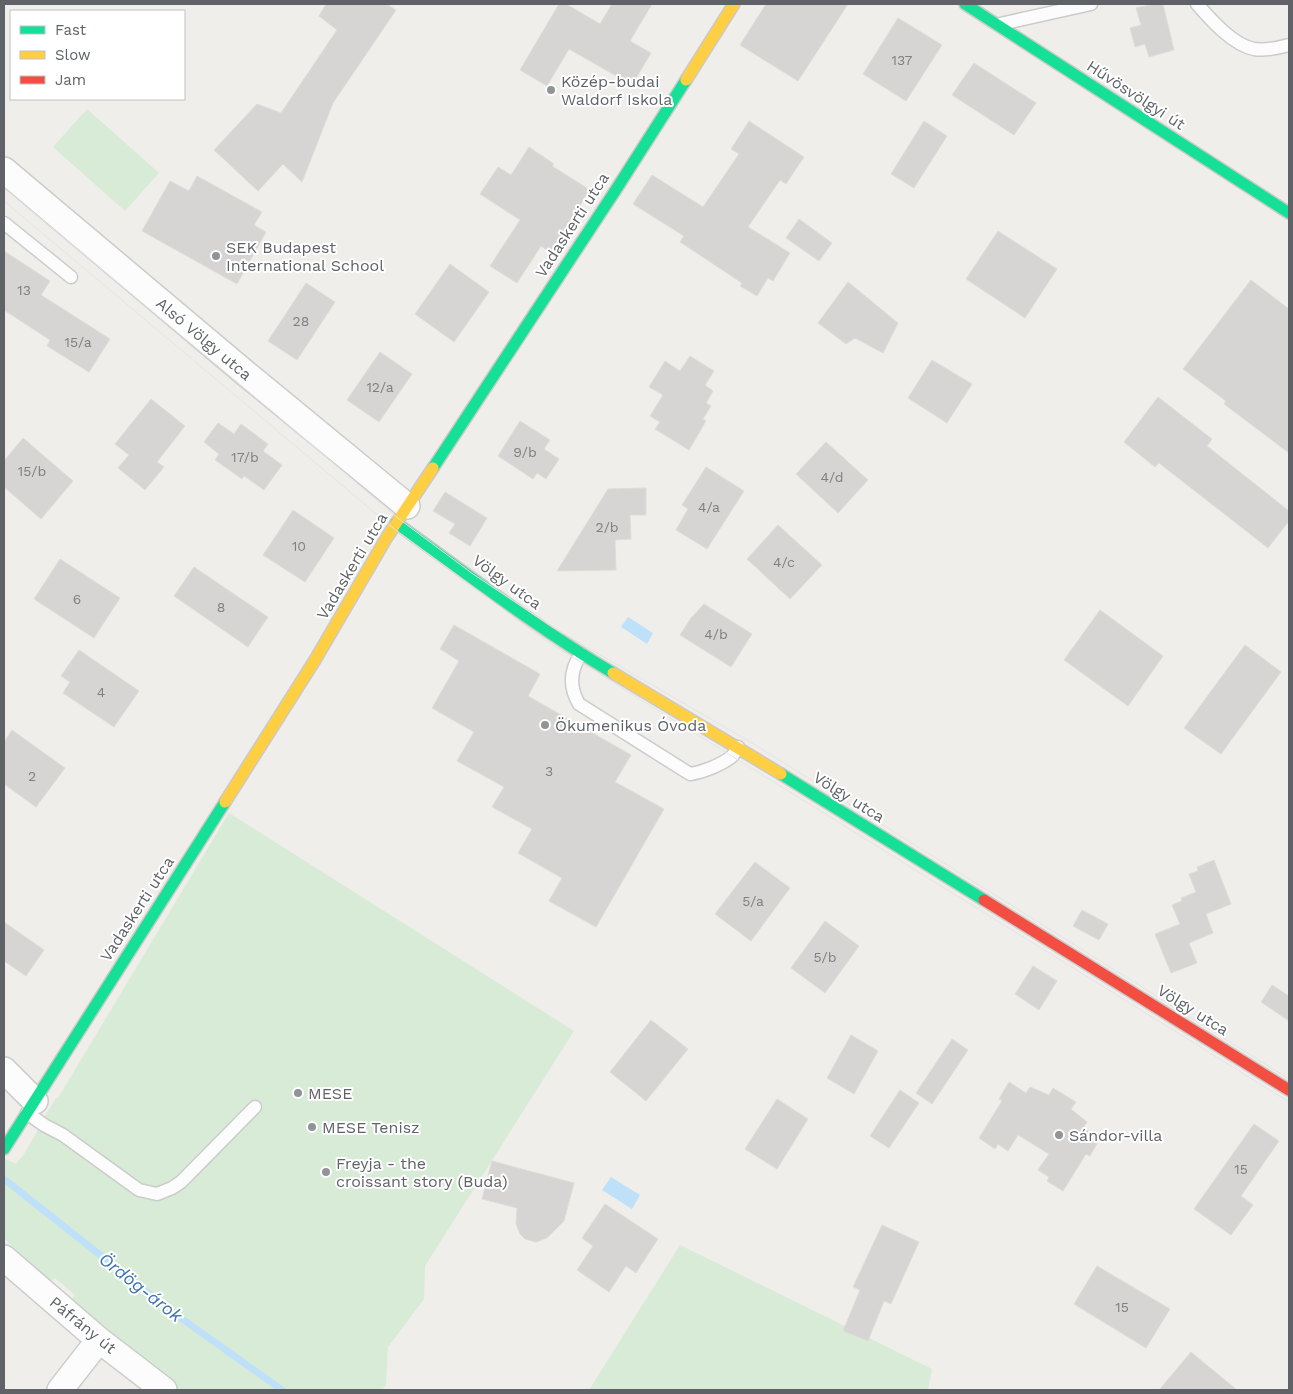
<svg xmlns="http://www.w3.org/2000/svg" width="1293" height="1394" font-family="'Work Sans',sans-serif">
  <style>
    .green { fill: #d8ebd6 }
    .water { fill: #bfe0f9 }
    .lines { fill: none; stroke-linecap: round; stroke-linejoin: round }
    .stream { stroke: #bfe0f9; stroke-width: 7 }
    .building { fill: #d6d5d3; stroke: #deddd9 }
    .lane-casing { stroke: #cbcccc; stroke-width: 15 }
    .street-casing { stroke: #cbcccc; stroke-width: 28 }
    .fast-casing { stroke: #cacacb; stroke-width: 14 }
    .slow-casing { stroke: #cacacb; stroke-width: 14 }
    .jam-casing { stroke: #cacacb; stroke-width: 14 }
    .lane { stroke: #fdfcfc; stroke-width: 12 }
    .street { stroke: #fdfcfc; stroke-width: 25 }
    .fast { stroke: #16e098; stroke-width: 11 }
    .slow { stroke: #ffcf43; stroke-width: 11 }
    .jam { stroke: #f24e42; stroke-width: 11 }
    .tram { stroke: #e4e4e4; stroke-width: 1 }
    .poi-dot { fill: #919496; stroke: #fff; stroke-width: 2 }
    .labels { text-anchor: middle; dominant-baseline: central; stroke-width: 4; stroke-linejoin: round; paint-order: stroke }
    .number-label { font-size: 14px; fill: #7e8184 }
    .poi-label { font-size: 16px; fill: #5f6368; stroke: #fff; text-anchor: start }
    .street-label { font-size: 16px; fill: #5f6368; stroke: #fff }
    .water-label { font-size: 18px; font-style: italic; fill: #4174aa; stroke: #fff }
  </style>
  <rect width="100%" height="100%" fill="#efeeea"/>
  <!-- green -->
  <path class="green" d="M87,109L159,173L125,211L53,147Z
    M229,813L574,1031L425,1266L424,1299L388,1347L386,1385L382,1390H178L147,1367L69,1301L75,1295L55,1278L47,1283L4,1238V1158L16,1164L24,1154L44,1120L43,1119L56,1098H58Z
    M680,1245L932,1369L928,1390H589Z"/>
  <!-- water -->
  <path class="water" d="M628,617L653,633L647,644L621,627Z
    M611,1177L640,1195L632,1209L602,1190Z"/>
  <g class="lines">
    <!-- stream -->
    <path class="stream" d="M4,1179L171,1311L282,1390"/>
  </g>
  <!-- building -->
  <path class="building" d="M326,4H386L396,10L333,103L302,182L283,164L258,191L214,150L257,104L281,113L337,30L319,16Z
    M559,4H566L600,24L612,4H652L630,41L651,53L632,85L569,49L547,86L520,70Z
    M766,4H848L798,81L740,45Z
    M1155,4H1163L1174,50L1149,57L1145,44L1135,47L1130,28L1141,25L1136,8Z
    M898,18L942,45L906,101L863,74Z
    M974,63L1036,103L1014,135L952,95Z
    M749,121L804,157L786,184L780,180L748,227L790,253L773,281L768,278L757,296L740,286L742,283L680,242L684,236L633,204L652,175L703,207L739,154L731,149Z
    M924,121L947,136L914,188L891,174Z
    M529,147L554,164L552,166L590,190L550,252L541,246L517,283L490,266L520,220L480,194L498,167L511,175Z
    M197,176L262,212L254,225L266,232L237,284L142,231L170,181L189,191Z
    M799,219L832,243L819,261L786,238Z
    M998,231L1057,269L1025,318L966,279Z
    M4,251L50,281L41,295L110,339L89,372L47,346L50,340L4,310Z
    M450,264L489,292L454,342L415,314Z
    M1251,280L1289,309V453L1224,404L1226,401L1183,369Z
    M848,282L898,323L883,353L855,338L846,344L818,323Z
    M306,283L335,302L297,360L268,341Z
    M380,352L412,374L379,422L347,400Z
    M690,356L714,371L705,385L713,391L706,403L711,406L703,419L706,421L689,450L655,429L660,422L650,416L663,395L649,387L665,361L680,371Z
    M932,360L972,384L947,423L908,398Z
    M1158,397L1212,439L1207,446L1289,511V521L1268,548L1159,463L1155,467L1124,442Z
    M151,399L185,426L157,462L164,467L145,490L118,468L129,455L115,444Z
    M520,421L550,440L544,449L559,459L546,479L537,473L533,479L498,456Z
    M218,423L234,434L241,424L268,444L263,451L282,465L264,490L244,476L242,479L215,460L219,454L204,442Z
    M23,438L73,481L41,519L4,487V461Z
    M826,442L868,480L838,513L796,474Z
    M706,467L744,491L707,549L676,530L688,509L682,505Z
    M646,488V515H630L631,539L615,540L616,570L557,571L608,489Z
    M445,492L487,518L470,546L449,533L455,524L433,511Z
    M293,510L334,538L305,582L263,555Z
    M778,525L822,565L790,599L747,559Z
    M60,559L120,598L94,638L34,599Z
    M194,567L268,617L248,647L174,596Z
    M704,604L752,634L731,667L680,635L691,618Z
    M1100,610L1163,656L1128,706L1064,660Z
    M454,625L540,674L528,696L631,755L615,782L664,809L596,927L549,901L562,878L518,853L532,829L492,807L504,787L457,761L474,732L432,708L459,661L440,649Z
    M1245,645L1281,672L1221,754L1184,728Z
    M79,650L139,691L114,727L63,693L70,682L61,676Z
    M12,730L65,768L36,807L4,784V742Z
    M1214,860L1231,904L1206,914L1213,933L1189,943L1197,963L1171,973L1155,934L1180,924L1172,905L1182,901L1181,898L1196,892L1189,874L1198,871L1197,867Z
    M755,862L790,888L751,941L715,914Z
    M1082,910L1108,924L1099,940L1073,926Z
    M825,921L859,946L825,993L791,968Z
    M4,922L44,950L26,976L4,961Z
    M1033,966L1057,981L1039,1010L1015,994Z
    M1272,985L1289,996V1021L1261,1002Z
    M651,1020L688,1049L646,1101L610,1072Z
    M851,1035L878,1051L854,1094L827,1078Z
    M952,1039L968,1050L932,1104L916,1093Z
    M1009,1082L1026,1093L1030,1087L1049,1095L1053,1088L1076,1102L1071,1109L1087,1122L1083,1128L1100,1138L1090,1156L1086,1154L1063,1191L1047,1181L1049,1177L1038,1170L1049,1154L1018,1135L1008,1151L998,1144L995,1149L979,1138L1002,1101L999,1099Z
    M900,1090L919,1103L889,1148L870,1136Z
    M777,1099L808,1119L777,1169L745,1149Z
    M1254,1124L1279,1141L1241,1196L1253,1205L1231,1235L1194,1209Z
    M492,1161L574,1183L564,1221L547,1238L536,1242L525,1239L520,1234L516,1224L517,1208L482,1199Z
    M605,1204L658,1239L636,1273L626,1266L609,1292L577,1270L593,1246L582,1238Z
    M882,1225L919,1242L891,1304L884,1301L868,1341L843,1331L860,1290L853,1287Z
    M1097,1266L1170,1309L1146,1348L1074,1304Z
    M1191,1352L1237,1390H1159Z"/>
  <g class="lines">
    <defs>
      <path id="lane" d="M1197,4C1211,20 1233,45 1254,49C1266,51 1278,48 1289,45
        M1000,24L1091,4
        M4,223L71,277
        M581,654C570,670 569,687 579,704L690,774C703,772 721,765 731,757C734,755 736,750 738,747
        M27,1113L44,1125L63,1135L139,1190L157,1194L172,1188L181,1182L255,1107"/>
      <path id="street" d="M4,170L244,372L407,506
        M4,1070L35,1101
        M4,1258L99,1340L164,1390
        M60,1390L99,1340"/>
      <path id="fast" d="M965,4L1289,213
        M433,468L617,188L686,80
        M396,523C467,574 537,628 613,673
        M781,774L984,900
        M4,1149L225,802"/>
      <path id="slow" d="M686,80L734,4
        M613,673L781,774
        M225,802L315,660L387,537L433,468"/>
      <path id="jam" d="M984,900L1289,1090"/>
    </defs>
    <!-- lane casing -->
    <use href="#lane" class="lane-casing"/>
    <!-- street casing -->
    <use href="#street" class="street-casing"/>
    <!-- fast casing -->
    <use href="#fast" class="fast-casing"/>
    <!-- slow casing -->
    <use href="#slow" class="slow-casing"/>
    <!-- jam casing -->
    <use href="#jam" class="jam-casing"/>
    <!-- lane -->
    <use href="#lane" class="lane"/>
    <!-- street -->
    <use href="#street" class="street"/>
    <!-- fast -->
    <use href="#fast" class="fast"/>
    <!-- slow -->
    <use href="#slow" class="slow"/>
    <!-- jam -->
    <use href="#jam" class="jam"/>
    <!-- tram -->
    <path class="tram" d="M4,188L272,411L399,519L473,574L554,628L752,743L1289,1079
      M4,201L393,528L545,640L1289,1102"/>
  </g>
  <!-- markers -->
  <g class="poi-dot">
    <circle cx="551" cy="90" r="5"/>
    <circle cx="216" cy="256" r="5"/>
    <circle cx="545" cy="725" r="5"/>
    <circle cx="298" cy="1093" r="5"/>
    <circle cx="312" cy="1127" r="5"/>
    <circle cx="1059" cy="1135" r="5"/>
    <circle cx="326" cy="1172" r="5"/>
  </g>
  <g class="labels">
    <!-- number labels -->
    <g class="number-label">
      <text x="902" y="60">137</text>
      <text x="24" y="290">13</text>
      <text x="301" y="321">28</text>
      <text x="78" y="342">15/a</text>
      <text x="380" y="387">12/a</text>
      <text x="525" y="452">9/b</text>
      <text x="245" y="457">17/b</text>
      <text x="32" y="471">15/b</text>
      <text x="832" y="477">4/d</text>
      <text x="709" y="507">4/a</text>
      <text x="607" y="527">2/b</text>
      <text x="299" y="546">10</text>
      <text x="784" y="562">4/c</text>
      <text x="77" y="599">6</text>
      <text x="221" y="607">8</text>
      <text x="716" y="634">4/b</text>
      <text x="101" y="692">4</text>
      <text x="549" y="771">3</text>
      <text x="32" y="776">2</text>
      <text x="753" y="901">5/a</text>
      <text x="825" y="957">5/b</text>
      <text x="1241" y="1169">15</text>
      <text x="1122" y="1307">15</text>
    </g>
    <!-- poi labels -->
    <g class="poi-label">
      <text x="561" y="81">Közép-budai<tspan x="561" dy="18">Waldorf Iskola</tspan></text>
      <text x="226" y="247">SEK Budapest<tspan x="226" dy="18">International School</tspan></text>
      <text x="555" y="725">Ökumenikus Óvoda</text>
      <text x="308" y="1093">MESE</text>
      <text x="322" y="1127">MESE Tenisz</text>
      <text x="1069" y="1135">Sándor-villa</text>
      <text x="336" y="1163">Freyja - the<tspan x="336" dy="18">croissant story (Buda)</tspan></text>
    </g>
    <!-- street labels -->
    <g class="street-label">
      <text transform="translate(1136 95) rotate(33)">Hűvösvölgyi út</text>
      <text transform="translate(572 225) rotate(-57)">Vadaskerti utca</text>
      <text transform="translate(204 339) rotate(40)">Alsó Völgy utca</text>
      <text transform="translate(352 566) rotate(-59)">Vadaskerti utca</text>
      <text transform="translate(507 582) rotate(36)">Völgy utca</text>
      <text transform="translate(849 797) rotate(32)">Völgy utca</text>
      <text transform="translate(137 909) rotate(-57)">Vadaskerti utca</text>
      <text transform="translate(1193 1010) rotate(32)">Völgy utca</text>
      <text transform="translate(83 1325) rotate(39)">Páfrány út</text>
    </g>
    <!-- water labels -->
    <g class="water-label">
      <text transform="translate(141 1287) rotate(38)">Ördög-árok</text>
    </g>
  </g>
  <!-- border -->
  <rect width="1293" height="1394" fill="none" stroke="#5f6368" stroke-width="10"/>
  <!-- legend -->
  <rect x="10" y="10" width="175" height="90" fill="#ffffff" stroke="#bfc1c3"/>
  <rect x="20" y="26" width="25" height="8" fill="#16e098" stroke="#bfc1c3"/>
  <text x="55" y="35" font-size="15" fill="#5f6368">Fast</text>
  <rect x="20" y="51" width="25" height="8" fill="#ffcf43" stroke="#bfc1c3"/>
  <text x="55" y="60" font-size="15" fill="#5f6368">Slow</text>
  <rect x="20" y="76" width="25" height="8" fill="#f24e42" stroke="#bfc1c3"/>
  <text x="55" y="85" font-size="15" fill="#5f6368">Jam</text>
</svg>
